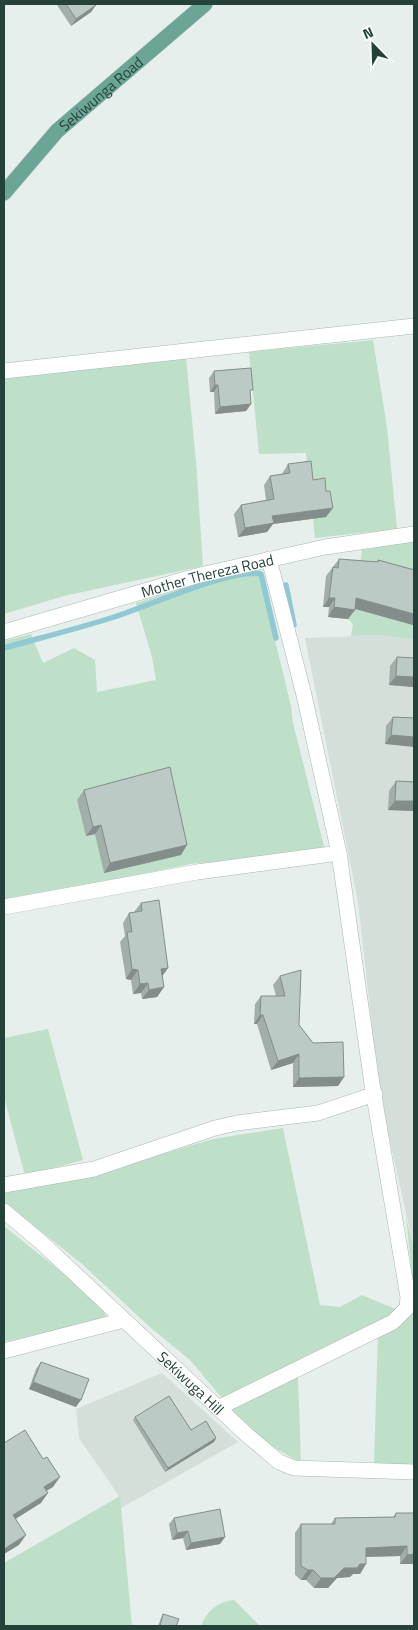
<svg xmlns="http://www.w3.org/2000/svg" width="418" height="1630" font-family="'Titillium Web',sans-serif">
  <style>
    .built { fill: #d4dfda }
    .green { fill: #bfe0c8 }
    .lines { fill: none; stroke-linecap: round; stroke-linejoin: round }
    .stream { stroke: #8ec9d4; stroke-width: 5.5 }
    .minor-casing { stroke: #a8b8b2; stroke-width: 16 }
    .major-casing { stroke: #c2cac8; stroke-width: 16 }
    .minor { stroke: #fff; stroke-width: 15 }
    .major { stroke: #6aa596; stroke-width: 15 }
    .wall { fill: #a1aea9 }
    .shaded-wall { fill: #838d89 }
    .building { fill: #bbcac4; stroke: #838d89 }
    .labels { text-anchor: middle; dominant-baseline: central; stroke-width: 4; stroke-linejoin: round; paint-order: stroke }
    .street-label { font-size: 15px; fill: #24423a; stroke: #f7fbf9 }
  </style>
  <rect width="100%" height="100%" fill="#e6efeb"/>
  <!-- built -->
  <path class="built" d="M381,635L414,640V1248L380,1097L358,902L305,638Z
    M162,1373L238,1442L121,1508L119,1496L79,1438L76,1409Z"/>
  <!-- green -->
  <path class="green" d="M373,340L387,427L397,529L315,538L306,453L259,454L249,352Z
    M186,358L196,461L203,566L64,596L4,614V378Z
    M414,541V640L381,635L351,636L353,624L348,619L353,577L361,558L362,550Z
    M259,574L291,706L293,723L325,850L190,864L4,903V641L31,634L43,663L74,648L95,660L97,692L156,680L152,657L136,603L215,578Z
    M48,1029L83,1160L25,1176L4,1097V1038Z
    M283,1128L320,1305L340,1307L362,1295L400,1311L414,1303V1466L374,1465L378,1331L298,1377L301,1463L268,1444L239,1418L190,1360L151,1328L82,1264L4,1202V1192L77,1179L213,1139Z
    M406,1217L414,1248V1294Z
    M4,1226L104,1306L106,1319L4,1342Z
    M120,1496L132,1626H4V1563Z
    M234,1600L260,1626H201C207,1611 216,1602 234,1600Z"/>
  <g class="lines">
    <!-- stream -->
    <path class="stream" d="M286,585L294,625
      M4,648C40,638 76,629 111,618C142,609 234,567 261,574L276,638"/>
    <defs>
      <g id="minor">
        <path d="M4,371L414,326"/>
        <path id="s1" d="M4,632L196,576L325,547L414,534"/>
        <path d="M4,907L197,872L339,853"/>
        <path d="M4,1185L94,1169L215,1128L237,1123L318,1113L375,1094"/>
        <path id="s2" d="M4,1211L42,1243L246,1434L279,1462L294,1468L414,1472"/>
        <path d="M4,1351L124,1320"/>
        <path d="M220,1407L393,1322L407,1308L408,1297L372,1084L339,853L304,695L269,559"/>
      </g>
      <g id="major">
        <path id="s3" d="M4,193L57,131L205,4"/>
      </g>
    </defs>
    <!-- minor casing -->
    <use href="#minor" class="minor-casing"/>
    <!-- major casing -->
    <use href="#major" class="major-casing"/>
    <!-- minor -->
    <use href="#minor" class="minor"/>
    <!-- major -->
    <use href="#major" class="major"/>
  </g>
  <!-- wall -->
  <path class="wall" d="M58,4H95L96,5L91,12L71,26L57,5Z
    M214,371L250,394L251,404L246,411L215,414L214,392H210L209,378Z
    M288,464L313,480L326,517L273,524L267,532L238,537L234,514L241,505L266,500L264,485L270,476L282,474Z
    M339,559L377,562L378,560L413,569L414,565V624L413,625L355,609L348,619L328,617L329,607H323L326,576Z
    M397,657L414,658V687L389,685L390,666Z
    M393,717L414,718L385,744L386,726Z
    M396,781L414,782V811L388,810L389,791Z
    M84,790L181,855L104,873L95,834L86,836L77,800Z
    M141,903L168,968L162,976L164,987L157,997L142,999L141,993L133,994L131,980L126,979L120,942L125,936L123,923L129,913L134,912Z
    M280,976L299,1025L313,1043L344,1077L338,1086L293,1087V1063L271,1070L257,1024H254L255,1004L261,996H276L273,985Z
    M41,1362L76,1407L29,1389L36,1369Z
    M135,1417L191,1430L216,1438L214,1442L165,1472L133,1420Z
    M396,1513L414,1564H400V1556L366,1557V1564L360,1574H353L350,1577L337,1578L328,1588H314L306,1580H301L295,1575V1533L301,1524H331L335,1518L393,1517Z
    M174,1518L225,1537L220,1544L186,1550L183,1538L172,1540L169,1524Z
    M163,1614L176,1626H158L161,1618Z"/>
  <!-- shaded-wall -->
  <path class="shaded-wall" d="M96,5L91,12L71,26L76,19Z
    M215,385H218L214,392H210Z
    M251,404L246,411L215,414L220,407Z
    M333,508L326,517L273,524L267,532L238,537L245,528L272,516Z
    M329,598H335L329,607H323Z
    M356,598L414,614V624L413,625L349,607Z
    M334,607L355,610L348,619L328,617Z
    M396,676L414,677V687L389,685Z
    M391,735L414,737V747L385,744Z
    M395,801H414V811L388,810Z
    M101,825L95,834L86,836L93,827Z
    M187,845L181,855L104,873L110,863Z
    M168,968L161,978V969Z
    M132,969L138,970L131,980L126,979Z
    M148,983L141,993L133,994L140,984Z
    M164,987L157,997L142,999L149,990Z
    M260,1015H263L257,1024H254Z
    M299,1054L293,1063L271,1070L278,1061Z
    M344,1077L338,1086L293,1087L299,1078Z
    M33,1382L81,1400L76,1407L29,1389Z
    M216,1438L214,1442L165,1472L168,1468Z
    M60,1477L53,1487L38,1496L44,1487Z
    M48,1493L41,1503L6,1525L13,1515Z
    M188,1531L183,1538L172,1540L177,1533Z
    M26,1535L19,1545L4,1554V1549Z
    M225,1537L220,1544L186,1550L191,1543Z
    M407,1546L400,1556L359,1557L366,1548Z
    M414,1554V1564H400L407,1555Z
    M360,1564H366L360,1574H353L350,1577L337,1578L328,1588H314L321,1578L344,1568Z
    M308,1570H313L306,1580H301Z"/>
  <!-- building -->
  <path class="building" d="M66,4H95L96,5L76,19Z
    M251,368L253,390H250L251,404L220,407L218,385H215L214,371Z
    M311,461L313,480L325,478L326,491H330L333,508L272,516L274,523L245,528L241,505L274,499L270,476L290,473L288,464Z
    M339,559L378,562V560L414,570V614L356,598L355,610L334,607L335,598H329L333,567L338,568Z
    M397,657L414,658V677L396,676Z
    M393,717L414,718V737L391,735Z
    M170,767L187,845L110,863L101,825L93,827L84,790Z
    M396,781L414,782V801H395Z
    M159,900L168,968L161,969L164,987L149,990L148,983L140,984L138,970L132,969L127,932H132L129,913L142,911L141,903Z
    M301,970L299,1025L313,1043L343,1042L344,1077L299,1078V1054L278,1061L263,1015H260L261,996H285L280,976Z
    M41,1362L89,1379L81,1400L33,1382Z
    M169,1396L191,1430L206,1421L216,1438L168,1468L135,1417Z
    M25,1430L43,1459L47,1457L60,1477L44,1487L48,1493L13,1515L26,1535L4,1549V1443Z
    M220,1509L225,1537L191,1543L188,1531L177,1533L174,1518Z
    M396,1513H414V1554L407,1555V1546L366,1548V1564H360L357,1568H344L334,1578H321L313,1570H308L301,1566V1524H335V1518L395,1517Z
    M163,1614L179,1619L176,1626H160Z"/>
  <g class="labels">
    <!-- street labels -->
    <g class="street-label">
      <text stroke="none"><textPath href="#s3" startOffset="139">Sekiwunga Road</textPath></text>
      <text stroke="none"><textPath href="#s1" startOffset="211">Mother Thereza Road</textPath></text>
      <text stroke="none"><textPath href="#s2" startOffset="254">Sekiwuga Hill</textPath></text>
    </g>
  </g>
  <!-- border -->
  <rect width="418" height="1630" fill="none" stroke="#24423a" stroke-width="10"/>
  <!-- north arrow -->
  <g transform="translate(373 45) rotate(337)" stroke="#f7fbf9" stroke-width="4" paint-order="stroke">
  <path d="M0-4L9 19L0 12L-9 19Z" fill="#24423a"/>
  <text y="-8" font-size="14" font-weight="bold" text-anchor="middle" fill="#24423a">N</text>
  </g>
</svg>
